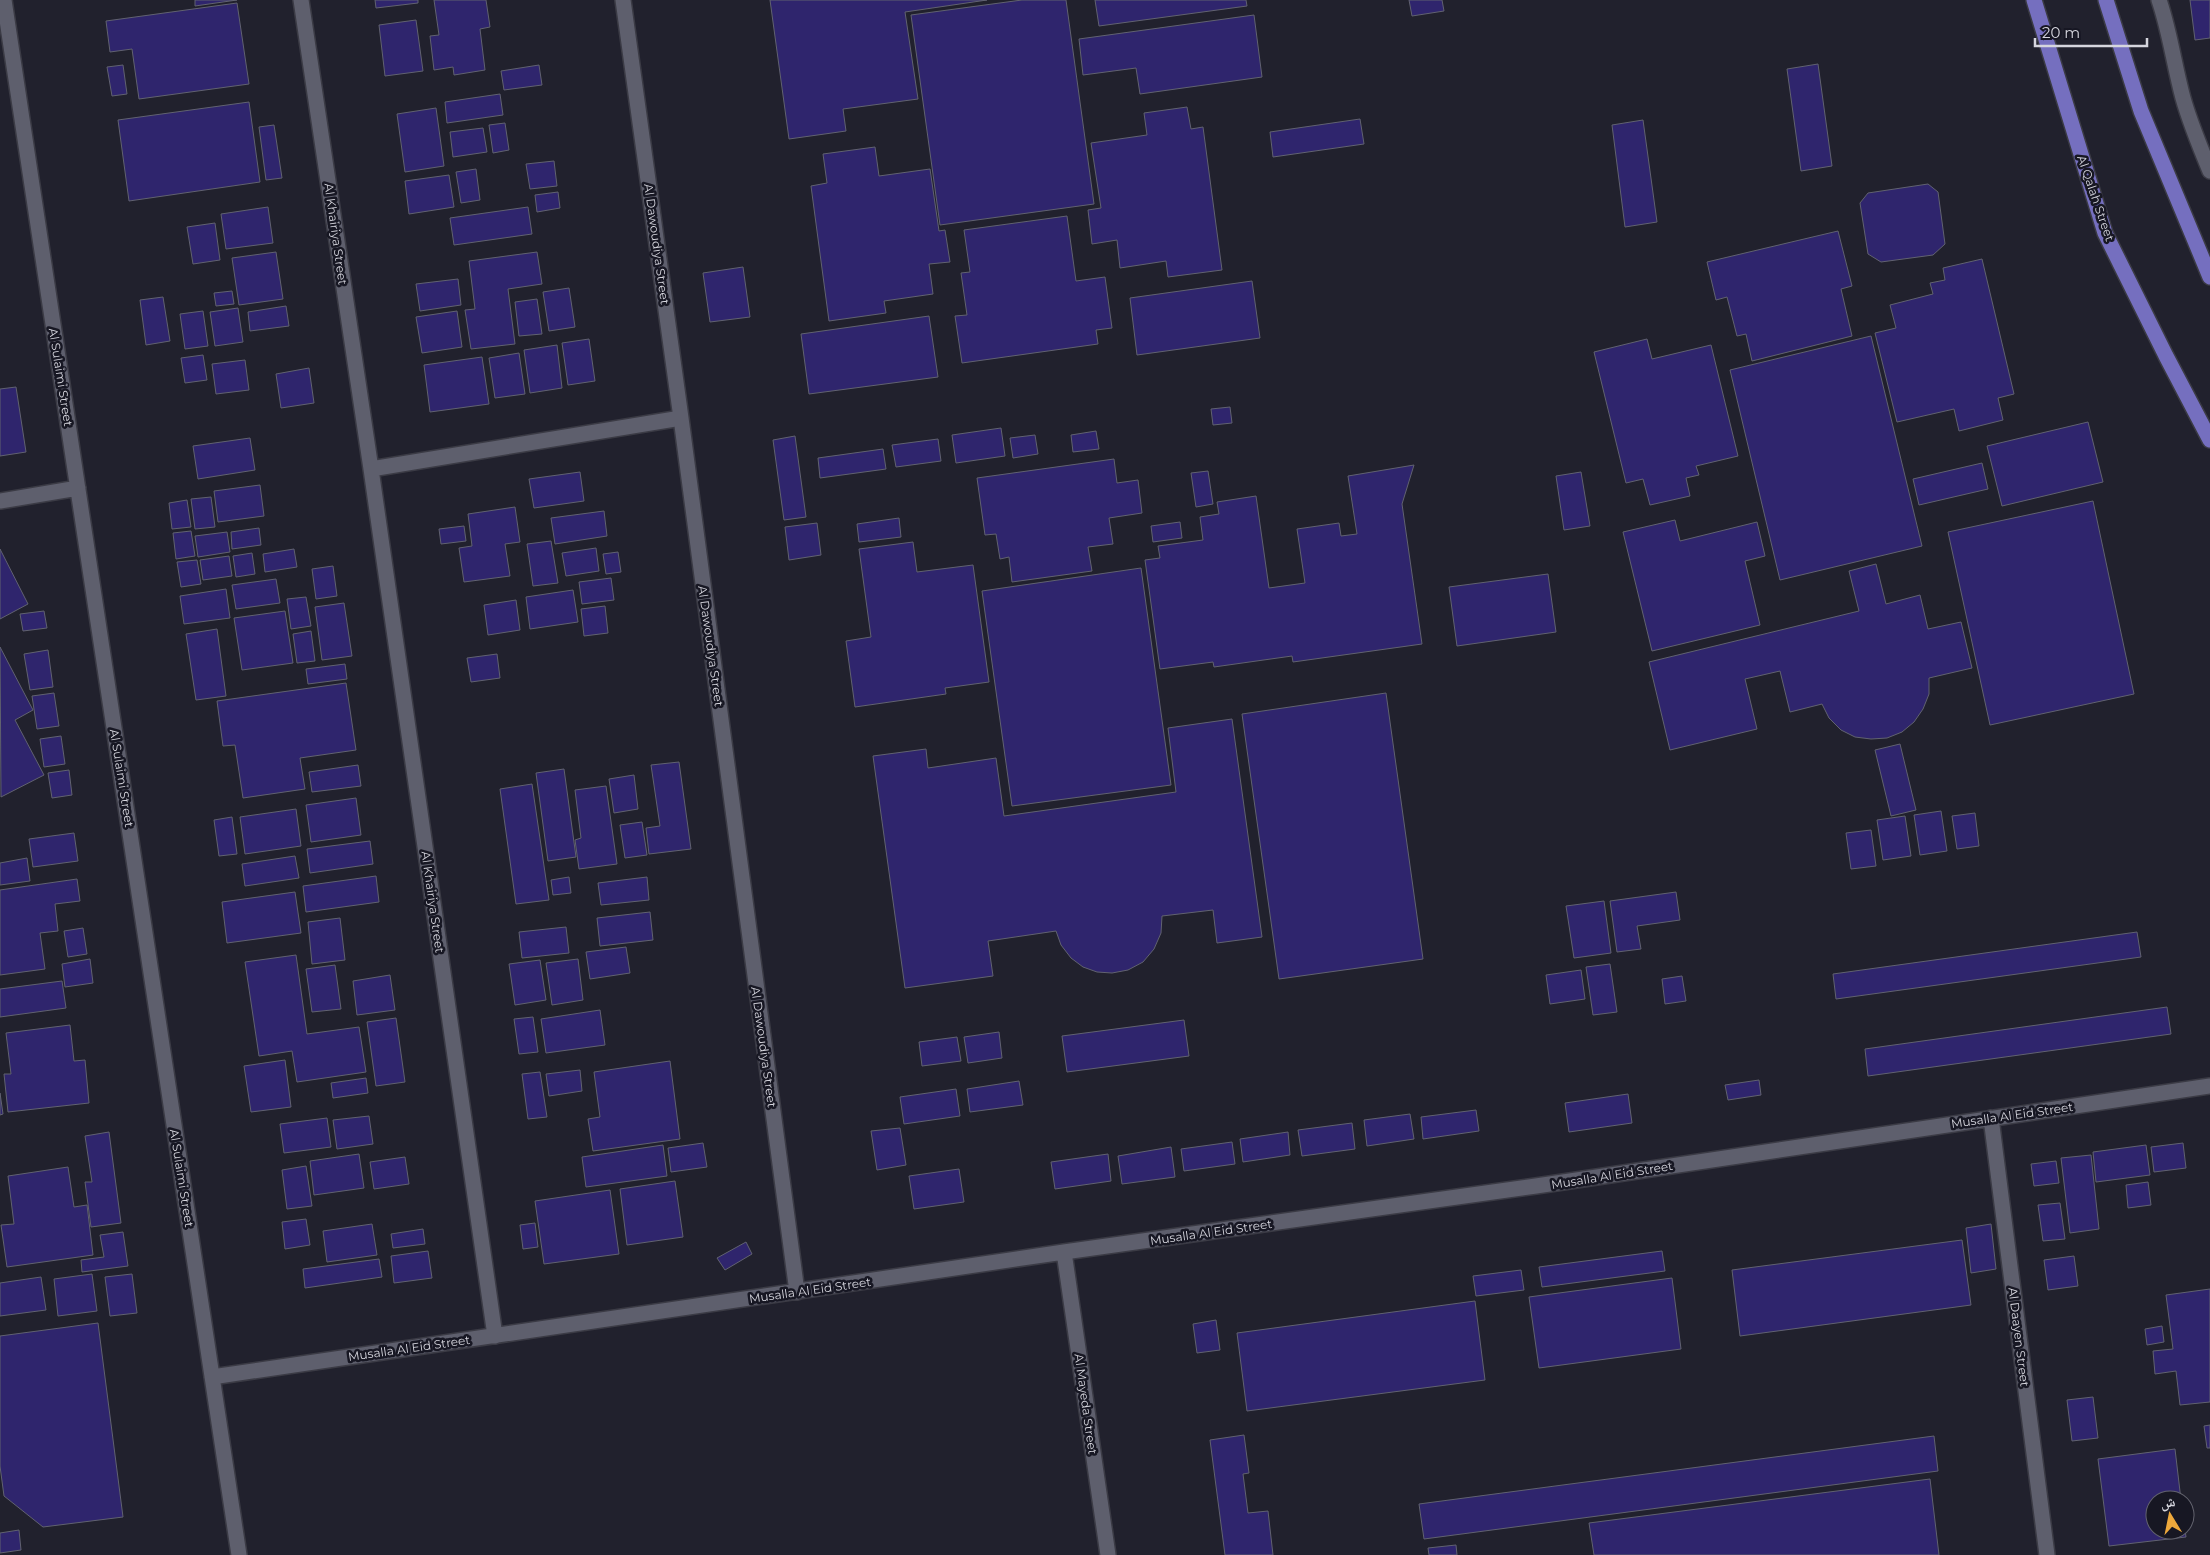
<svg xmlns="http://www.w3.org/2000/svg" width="2210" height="1555" font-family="Montserrat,'Noto Naskh Arabic',sans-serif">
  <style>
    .building { fill: #2f256d; stroke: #616270 }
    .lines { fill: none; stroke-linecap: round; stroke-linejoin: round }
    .minor-casing { stroke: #3b3b45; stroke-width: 18 }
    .major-casing { stroke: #3b3b45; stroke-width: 18 }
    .minor { stroke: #5e5f6d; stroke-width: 15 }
    .major { stroke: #756fbf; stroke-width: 15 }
    .labels { text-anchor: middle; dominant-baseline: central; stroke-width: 5; stroke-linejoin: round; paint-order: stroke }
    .street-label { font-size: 12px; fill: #d6d6de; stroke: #171723 }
  </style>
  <rect width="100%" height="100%" fill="#21212d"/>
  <!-- building -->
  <path class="building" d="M195,0H237L195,6Z
    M375,0H418V3L376,8Z
    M434,0H486L490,27L480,29L485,70L454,75L453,67L434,70L430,36L439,35Z
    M770,0H987L905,12L918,99L843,109L846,131L789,139Z
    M1022,0H1066L1094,204L940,225L911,15Z
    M1095,0H1246L1247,6L1099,26Z
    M1409,0H1442L1444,11L1412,16Z
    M2190,0H2210V38L2195,40Z
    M237,3L249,84L139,99L132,49L110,52L106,21Z
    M1254,15L1262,77L1140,94L1136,68L1083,75L1079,39Z
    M416,20L423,71L385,76L379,25Z
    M1818,64L1832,166L1801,171L1787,69Z
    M123,65L127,94L112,96L107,67Z
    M539,65L542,85L504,90L501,71Z
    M500,94L503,115L447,123L445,102Z
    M249,102L260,182L129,201L118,120Z
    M1187,107L1191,129L1203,127L1222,270L1168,277L1166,261L1120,268L1117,240L1092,244L1088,210L1101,208L1091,143L1147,135L1144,113Z
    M436,108L444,166L405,172L397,114Z
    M1360,119L1364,144L1273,157L1270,132Z
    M1643,120L1657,222L1625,227L1612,125Z
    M505,123L509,150L493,153L489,125Z
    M274,125L282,178L266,180L259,127Z
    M483,128L487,152L453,157L450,132Z
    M875,147L879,176L930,169L939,231L945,230L950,262L929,264L933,294L884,301L886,313L829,321L811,186L827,183L823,154Z
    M554,161L557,186L530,189L526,164Z
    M476,169L480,200L461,203L456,172Z
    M449,175L454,207L409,214L405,181Z
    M1928,184L1938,192L1945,244L1933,255L1881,262L1868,254L1860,203L1868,193Z
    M558,192L560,208L537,212L535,195Z
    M268,207L273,243L226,249L221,214Z
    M528,207L532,234L454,245L450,218Z
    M1067,216L1076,281L1105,277L1112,328L1096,330L1098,344L962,363L955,316L967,315L961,273L970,272L964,230Z
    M215,223L220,260L193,264L187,227Z
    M1838,231L1852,286L1841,289L1852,336L1752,361L1746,334L1737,336L1727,297L1716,300L1707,262Z
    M276,252L283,299L239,305L232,258Z
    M537,252L542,284L508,289L515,344L471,349L465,310L475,309L469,261Z
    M1982,259L2014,394L1998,398L2003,420L1959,431L1954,409L1897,422L1875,333L1896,328L1890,305L1933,294L1930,283L1945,280L1943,268Z
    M743,267L750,317L710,322L703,273Z
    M458,279L461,305L420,311L416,284Z
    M1252,281L1260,338L1137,355L1130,298Z
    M569,288L575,327L549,331L543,292Z
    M232,291L234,304L216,306L214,293Z
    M163,297L170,341L146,345L140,300Z
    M537,299L542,334L519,336L515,302Z
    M286,306L289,326L250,331L248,312Z
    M238,308L243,342L215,346L210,312Z
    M203,311L208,346L185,349L180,314Z
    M457,311L462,347L422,353L416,317Z
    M929,316L938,377L809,394L801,334Z
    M1871,336L1922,546L1780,580L1730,370Z
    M589,339L595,381L568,385L562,343Z
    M1647,339L1652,359L1711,345L1738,456L1696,466L1699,475L1686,478L1690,496L1650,505L1643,479L1626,483L1594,352Z
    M557,345L562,388L530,393L524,350Z
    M519,353L525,394L495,398L489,358Z
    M203,355L207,380L185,383L181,358Z
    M482,357L489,404L430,412L424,365Z
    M245,360L249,390L216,394L212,364Z
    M309,368L314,403L281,408L276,374Z
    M16,387L26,452L0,456V389Z
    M1230,407L1232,423L1213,425L1211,409Z
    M2088,422L2103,482L2002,506L1987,446Z
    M1001,428L1005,456L956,463L952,435Z
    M1096,431L1099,449L1073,452L1071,435Z
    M1035,435L1038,454L1013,458L1010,438Z
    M795,436L806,517L784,520L773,440Z
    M250,438L255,470L198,479L193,446Z
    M938,439L941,461L896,467L892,445Z
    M883,449L886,469L820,478L818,458Z
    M1114,459L1117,483L1138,480L1142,513L1109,518L1113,544L1088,547L1092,571L1012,582L1009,557L1000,559L996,534L985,535L977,478Z
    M1982,463L1988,489L1919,505L1913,479Z
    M1414,465L1402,504L1422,644L1293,662L1292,656L1214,667L1213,662L1160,669L1145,560L1160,558L1158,546L1203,540L1200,517L1219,514L1217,502L1256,496L1269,588L1305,583L1297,529L1339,523L1341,536L1357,534L1348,476Z
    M1208,471L1213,504L1196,507L1191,473Z
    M580,472L584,501L534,508L529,479Z
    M1581,472L1590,526L1564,530L1556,476Z
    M260,485L264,516L218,522L214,491Z
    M211,497L215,527L195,529L191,499Z
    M187,500L191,527L172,529L169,503Z
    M2093,501L2134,694L1990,725L1948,532Z
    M515,507L520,542L505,544L510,576L464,582L459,548L472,546L468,514Z
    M604,511L607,536L555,544L551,518Z
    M899,518L901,537L859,542L857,524Z
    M1675,520L1680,541L1757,522L1765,556L1745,561L1760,625L1652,651L1623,532Z
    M1180,522L1182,538L1153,542L1151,526Z
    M817,523L821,555L789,560L785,527Z
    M464,526L466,541L441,544L439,529Z
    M259,528L261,545L232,549L231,532Z
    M191,531L195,556L176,559L173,533Z
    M227,532L230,552L198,557L195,536Z
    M551,541L558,583L533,586L527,544Z
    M913,542L917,572L973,565L989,682L945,688L946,694L855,707L846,641L871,637L859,549Z
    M596,548L599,571L566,576L562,553Z
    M0,549L28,604L0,619Z
    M294,549L297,567L265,572L263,554Z
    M618,552L621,572L606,574L603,554Z
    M252,553L255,574L236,577L233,556Z
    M229,556L232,576L203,580L200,560Z
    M197,560L201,584L181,587L177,562Z
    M1876,564L1886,604L1920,595L1928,629L1961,622L1972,668L1929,678V694L1923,709L1914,722L1902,732L1887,738L1871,739L1855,737L1841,730L1829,718L1822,704L1790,712L1780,671L1745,679L1757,729L1670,750L1649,662L1859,611L1849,571Z
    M333,566L337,596L316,599L312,569Z
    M1141,568L1171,785L1012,806L982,591Z
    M1548,574L1556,632L1457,646L1449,587Z
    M611,578L614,600L582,604L579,582Z
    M276,579L280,603L236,609L232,585Z
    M226,589L230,618L184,624L180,596Z
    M573,590L578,622L530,629L526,597Z
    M306,597L311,626L291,629L287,599Z
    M516,600L520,630L488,635L484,605Z
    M344,603L352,656L322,660L315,607Z
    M605,606L608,633L584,636L581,609Z
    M44,611L47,628L23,631L20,614Z
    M285,611L293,663L242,670L234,618Z
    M217,629L226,696L196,700L186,634Z
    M311,631L315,661L297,663L293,634Z
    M0,647L33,710L15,720L44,775L1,797Z
    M48,650L53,687L30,690L24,654Z
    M497,654L500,678L471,682L467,658Z
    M345,664L347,679L308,684L306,669Z
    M346,683L356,750L300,758L305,789L243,798L235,745L223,746L217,701Z
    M54,693L59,726L37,729L32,696Z
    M1386,693L1423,959L1279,979L1242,714Z
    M1232,719L1262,937L1217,943L1213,910L1162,916L1161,933L1154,949L1143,962L1128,970L1112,973L1097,972L1083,967L1071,958L1061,945L1056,931L988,941L993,976L905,988L873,756L926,749L928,768L996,758L1004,816L1176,792L1168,728Z
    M61,736L65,764L44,767L40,739Z
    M1900,744L1916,810L1891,816L1875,750Z
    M679,762L691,849L649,854L646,828L660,826L651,765Z
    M358,765L361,786L312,792L309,772Z
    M564,769L576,857L548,861L536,773Z
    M69,770L72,795L52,798L48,773Z
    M634,775L638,809L614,813L609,779Z
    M532,784L549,900L516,904L500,789Z
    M606,786L617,864L579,869L575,840L581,838L575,790Z
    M356,798L361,835L311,842L306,805Z
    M296,809L301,846L245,854L240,817Z
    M1941,811L1947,851L1920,855L1914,815Z
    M1975,813L1979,846L1957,849L1952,816Z
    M1905,816L1911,856L1883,860L1877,820Z
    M232,817L237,854L219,856L214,820Z
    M642,822L647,855L625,858L620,825Z
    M1871,830L1876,866L1851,869L1846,833Z
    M74,833L78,861L33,867L29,839Z
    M370,841L373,864L310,873L307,849Z
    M295,856L299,878L245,886L242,864Z
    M27,858L30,881L0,885V863Z
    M376,876L379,902L306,912L303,886Z
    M569,877L571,893L553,895L551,880Z
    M647,877L649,900L601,905L598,883Z
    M77,879L80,901L55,904L58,931L40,933L45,969L0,975V890Z
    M295,892L301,933L227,943L222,902Z
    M1676,892L1680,920L1637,926L1641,949L1617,952L1610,901Z
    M1604,901L1611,953L1574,958L1566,906Z
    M650,912L653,940L600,946L597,918Z
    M340,918L345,960L312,964L308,922Z
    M566,927L569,953L522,958L519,932Z
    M83,928L87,954L68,957L64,931Z
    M2137,932L2141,957L1836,999L1833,974Z
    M626,947L630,973L590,979L586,952Z
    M296,955L307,1034L359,1027L366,1072L297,1082L292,1051L259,1056L245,962Z
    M90,959L93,983L65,987L62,964Z
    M578,959L583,1000L552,1005L546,963Z
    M540,960L546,1000L515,1005L509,964Z
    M1610,964L1617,1012L1593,1015L1586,967Z
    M335,965L341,1009L312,1012L306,969Z
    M1581,970L1585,999L1550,1004L1546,975Z
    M390,975L395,1010L357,1015L353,981Z
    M1682,976L1686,1001L1665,1004L1662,979Z
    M62,981L66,1008L0,1017V989Z
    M2167,1007L2171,1034L1868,1076L1865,1049Z
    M600,1010L605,1045L546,1053L541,1019Z
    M533,1017L538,1052L519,1054L514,1019Z
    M396,1018L405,1082L376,1086L367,1022Z
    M1184,1020L1189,1056L1067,1072L1062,1036Z
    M70,1025L74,1061L85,1060L89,1103L8,1112L4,1074H11L6,1033Z
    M999,1032L1002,1058L968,1063L964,1037Z
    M957,1037L961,1061L922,1066L919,1042Z
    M285,1060L291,1107L251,1112L244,1066Z
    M670,1061L680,1139L593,1151L588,1119L600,1117L594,1072Z
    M580,1070L582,1091L549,1096L546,1074Z
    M540,1072L547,1117L528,1119L522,1074Z
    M366,1078L368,1093L333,1098L331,1083Z
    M1759,1080L1761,1095L1728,1100L1725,1085Z
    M1019,1081L1023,1105L970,1112L967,1089Z
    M956,1089L960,1116L904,1124L900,1097Z
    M0,1093L3,1114L0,1115Z
    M1628,1094L1632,1123L1569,1132L1565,1103Z
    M1476,1110L1479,1131L1423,1139L1421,1117Z
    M1410,1114L1414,1139L1367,1146L1364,1120Z
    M369,1116L373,1144L337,1149L333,1120Z
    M327,1118L331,1147L284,1153L280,1124Z
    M1352,1123L1355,1149L1302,1156L1298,1130Z
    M900,1128L906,1165L877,1170L871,1131Z
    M109,1132L121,1223L91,1227L85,1182H92L85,1136Z
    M1288,1132L1290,1155L1243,1162L1240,1139Z
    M1232,1142L1235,1164L1184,1171L1181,1149Z
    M703,1143L707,1167L671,1172L668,1148Z
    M2183,1143L2186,1168L2154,1172L2151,1147Z
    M663,1145L667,1176L586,1187L582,1157Z
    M2146,1145L2150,1175L2096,1182L2093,1152Z
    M1171,1147L1175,1177L1122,1184L1118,1156Z
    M359,1154L364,1188L314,1195L310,1161Z
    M1108,1154L1111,1181L1055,1189L1051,1162Z
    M2091,1155L2099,1229L2070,1233L2061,1158Z
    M405,1157L409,1184L374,1189L370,1162Z
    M2056,1161L2059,1183L2034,1186L2031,1164Z
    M306,1166L312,1206L287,1209L282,1170Z
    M68,1167L74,1207L87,1205L93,1255L7,1267L1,1225L14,1224L8,1176Z
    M959,1169L964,1202L914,1209L909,1176Z
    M675,1181L683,1237L627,1245L620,1189Z
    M2148,1182L2151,1205L2128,1208L2126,1185Z
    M610,1190L619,1254L544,1264L535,1201Z
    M2060,1203L2065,1239L2043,1241L2038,1205Z
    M306,1219L310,1245L285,1249L282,1222Z
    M535,1223L538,1247L523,1249L520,1225Z
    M372,1224L377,1255L327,1262L323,1231Z
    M1991,1224L1996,1269L1971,1273L1966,1228Z
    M423,1229L425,1244L393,1248L391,1234Z
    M123,1232L128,1266L82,1272L81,1260L104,1257L100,1235Z
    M1962,1240L1971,1305L1740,1336L1732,1270Z
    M746,1242L752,1254L725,1270L717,1258Z
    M428,1251L432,1278L394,1283L391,1256Z
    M1662,1251L1665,1271L1542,1287L1539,1267Z
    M2074,1256L2078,1286L2048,1290L2044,1260Z
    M379,1259L382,1277L305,1288L303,1269Z
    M1521,1270L1524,1290L1476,1296L1473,1276Z
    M92,1274L97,1311L58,1316L54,1279Z
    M132,1274L137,1313L110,1316L105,1277Z
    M41,1277L46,1310L0,1316V1283Z
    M1672,1278L1681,1349L1539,1368L1529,1297Z
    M2210,1289V1402L2180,1405L2176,1371L2155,1374L2153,1351L2173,1349L2166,1295Z
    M1475,1301L1485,1380L1247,1411L1237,1333Z
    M1216,1320L1220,1350L1197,1353L1193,1324Z
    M98,1323L123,1517L43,1527L4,1496L0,1466V1336Z
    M2162,1326L2164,1342L2147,1345L2145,1329Z
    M2093,1397L2098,1438L2072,1441L2067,1400Z
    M2210,1425V1448H2207L2204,1426Z
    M1244,1435L1249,1473L1243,1474L1248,1513L1268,1511L1273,1555H1225L1210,1440Z
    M1934,1436L1938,1471L1424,1539L1419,1504Z
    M2175,1449L2181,1500H2155V1530H2185L2186,1537L2109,1546L2098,1459Z
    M1930,1479L1939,1555H1594L1589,1523Z
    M19,1530L21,1550L0,1553V1533Z
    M1456,1545L1457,1555H1429L1428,1548Z"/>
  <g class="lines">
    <defs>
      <path id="minor" d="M4,0L239,1555
        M301,0L371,469L495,1336
        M623,0L681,418L797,1292
        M2159,0C2170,32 2174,65 2183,98C2190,123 2200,147 2210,171
        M371,469L681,418
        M0,501L78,488
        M1991,1118L2047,1555
        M1064,1252L1108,1555
        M212,1377L1064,1252L1536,1186L2210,1086"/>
      <path id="major" d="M2034,0L2105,233L2166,356L2210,440
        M2106,0L2141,111L2210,277"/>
    </defs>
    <!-- minor casing -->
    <use href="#minor" class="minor-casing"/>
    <!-- major casing -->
    <use href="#major" class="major-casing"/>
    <!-- minor -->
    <use href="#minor" class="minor"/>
    <!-- major -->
    <use href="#major" class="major"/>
  </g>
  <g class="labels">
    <!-- street labels -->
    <g class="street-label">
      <text transform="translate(2096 198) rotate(71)">Al Qalah Street</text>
      <text transform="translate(336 234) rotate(82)">Al Khairiya Street</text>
      <text transform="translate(657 244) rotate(82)">Al Dawoudiya Street</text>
      <text transform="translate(61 377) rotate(81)">Al Sulaimi Street</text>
      <text transform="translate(711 646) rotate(82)">Al Dawoudiya Street</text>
      <text transform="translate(122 778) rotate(81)">Al Sulaimi Street</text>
      <text transform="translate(433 902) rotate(82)">Al Khairiya Street</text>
      <text transform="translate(764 1047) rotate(82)">Al Dawoudiya Street</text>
      <text transform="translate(2012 1115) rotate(-8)">Musalla Al Eid Street</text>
      <text transform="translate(1612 1175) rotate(-9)">Musalla Al Eid Street</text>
      <text transform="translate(182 1178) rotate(81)">Al Sulaimi Street</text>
      <text transform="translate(1211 1232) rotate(-8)">Musalla Al Eid Street</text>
      <text transform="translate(810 1290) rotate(-8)">Musalla Al Eid Street</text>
      <text transform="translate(2019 1337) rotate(83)">Al Daayen Street</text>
      <text transform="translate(409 1348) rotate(-8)">Musalla Al Eid Street</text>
      <text transform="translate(1086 1404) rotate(82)">Al Mayeda Street</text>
    </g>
  </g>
  <!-- north arrow -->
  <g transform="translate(2170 1515) rotate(350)"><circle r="24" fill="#171723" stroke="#63636e"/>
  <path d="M0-4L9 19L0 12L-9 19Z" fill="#eea83c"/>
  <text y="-8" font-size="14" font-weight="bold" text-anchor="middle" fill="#d6d6de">ش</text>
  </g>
  <!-- scale -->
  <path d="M2035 38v8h112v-8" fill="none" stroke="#d6d6de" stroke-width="2.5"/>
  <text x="2042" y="38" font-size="15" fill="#d6d6de" stroke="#171723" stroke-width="4" paint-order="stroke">20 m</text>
</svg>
